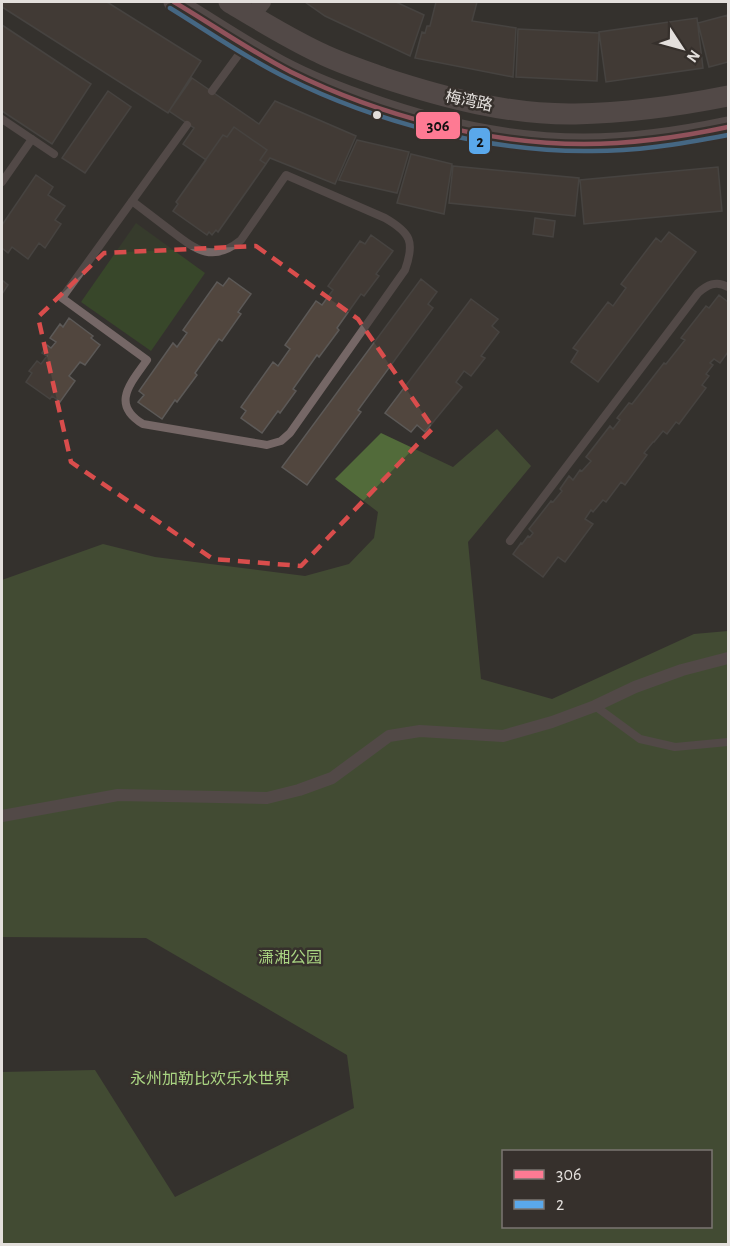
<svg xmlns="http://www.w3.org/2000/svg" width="730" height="1246" font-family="'Alegreya Sans','Noto Sans SC',sans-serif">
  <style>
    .green { fill: #38472a }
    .forest { fill: #526b3a; fill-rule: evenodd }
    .building { fill: #51463e; stroke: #5c5957; stroke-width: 1.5 }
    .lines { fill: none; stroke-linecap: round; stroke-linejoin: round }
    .service { stroke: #756766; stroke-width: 8 }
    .pedestrian { stroke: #756766; stroke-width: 12 }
    .minor { stroke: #756766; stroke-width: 16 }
    .tertiary { stroke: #756766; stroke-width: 21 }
    .bus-1-casing { stroke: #36302c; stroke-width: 9 }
    .bus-2-casing { stroke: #36302c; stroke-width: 9 }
    .bus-1 { stroke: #fe7a93; stroke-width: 4.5 }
    .bus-2 { stroke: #5aa8eb; stroke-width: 4.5 }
    .marked { fill: none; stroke: #d94d4c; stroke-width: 4.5; stroke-dasharray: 12 8; stroke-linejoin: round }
    .bus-dot { fill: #e3dfdc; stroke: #36302c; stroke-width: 2 }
    .labels { text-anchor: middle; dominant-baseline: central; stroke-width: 5; stroke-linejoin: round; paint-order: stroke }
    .street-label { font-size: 16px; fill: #e3dfdc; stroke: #36302c }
    .park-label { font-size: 16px; fill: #a9d482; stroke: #36302c }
    .line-badge { stroke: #36302c; stroke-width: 2 }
    .pale-badge-label { font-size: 16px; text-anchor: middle; font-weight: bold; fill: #111 }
  </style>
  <rect width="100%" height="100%" fill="#34312e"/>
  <!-- green -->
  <path class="green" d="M136,223L205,273L151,351L81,302Z"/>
  <!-- forest -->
  <path class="forest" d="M497,429L531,466L468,542L481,679L552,699L694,634L728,631V1244H2V1072L95,1070L175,1197L354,1108L347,1055L146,938L2,937V580L103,544L155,557L305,576L349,564L374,538L378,512L335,479L381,433L453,467ZM504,1152H710V1226H504Z"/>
  <!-- building -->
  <path class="building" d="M2,2H107L201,61L168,113L2,7Z
    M305,2H396L424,15L410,56L325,16Z
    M436,2H477L472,21L516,28L513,77L415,58L422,32L425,33L427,26H430Z
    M728,15V62L709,67L698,23Z
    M697,18L703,68L606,82L599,32Z
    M2,25L91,84L52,144L2,111Z
    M518,29L599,33L597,81L516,77Z
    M192,78L259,124L275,101L356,136L335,184L270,158L218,232L216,230L212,235L209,232L207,235L173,211L178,204L176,202L206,160L183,144L194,128L169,111Z
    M108,91L131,107L85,173L62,158Z
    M234,127L267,150L260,160L266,164L218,232L216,230L212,235L209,232L207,235L173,211L178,204L176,202L223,135L227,137Z
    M357,140L409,152L397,193L339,180Z
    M411,154L452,164L444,214L397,203Z
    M453,166L579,178L575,216L449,203Z
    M718,167L722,211L584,224L580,180Z
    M36,175L53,187L48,195L65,206L55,220L61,224L45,248L39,243L28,259L12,247L8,253L2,248V225Z
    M535,218L555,221L553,237L533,234Z
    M669,232L696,252L598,382L571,362L578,351L573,348L608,302L613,306L626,288L621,284L656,238L661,242Z
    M371,235L393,251L376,274L379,276L364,296L361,294L337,328L339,330L319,357L317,355L293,389L296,391L280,413L278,411L262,433L241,418L246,411L241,407L273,362L278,366L290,349L285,345L316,301L322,305L333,290L328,286L360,241L365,244Z
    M229,278L251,294L238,312L241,314L222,341L219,339L195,373L197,375L177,402L175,400L162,419L138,402L144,395L139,391L173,343L177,347L187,333L183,330L217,282L223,286Z
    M421,279L437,292L428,304L433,308L358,410L361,412L307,485L282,467Z
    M2,280L8,285L2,294Z
    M719,295L728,302V352L720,363L714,359L710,363L713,365L706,374L709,376L702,385L706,388L679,424L676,422L667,434L663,431L654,442H653L644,453L647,455L625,485L621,482L606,502L603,500L593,512L591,510L585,519L593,524L565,562L558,557L543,577L513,554L521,543L522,544L528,536L530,537L533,533L529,529L551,501L553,502L562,491L560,489L569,476L573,480L580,470L582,471L591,461L586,457L610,426L613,429L620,420L617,418L629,403L632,404L664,363L666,364L685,340L681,338L706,306L709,308Z
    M471,299L498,319L492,326L499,332L481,356L485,358L471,376L464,371L456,382L462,387L425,432L417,425L411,432L385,413Z
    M69,318L93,336L91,338L100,345L85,365L80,362L69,376L75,381L60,402L52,396L50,399L26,382L32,373L29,371L37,361L41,364L47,356L42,353L47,345L51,348L56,342L50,338L60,324L63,327Z"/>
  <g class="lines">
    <!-- service -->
    <path class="service" d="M212,91L245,46
      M2,119L54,154
      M2,182L32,139
      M132,201C145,211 157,220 170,230C195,249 212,264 241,240L286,175L385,218C411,233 415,242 405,270L290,433L281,441L267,445L143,424C110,404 131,383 147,360L62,298L187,125
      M510,541L698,293C707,285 716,280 728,287
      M595,706L640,739L675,747L728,742"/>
    <!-- pedestrian -->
    <path class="pedestrian" d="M2,816L118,795L267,798L299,790L332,778L389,736L420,731L503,736L552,722L595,706L635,687L682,670L728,658"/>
    <!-- minor -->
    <path class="minor" d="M252,16L263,2"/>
    <!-- tertiary -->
    <path class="tertiary" d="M174,2C206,21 238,43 271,61C299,77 331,90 362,101C433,127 508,144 584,144C633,144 681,137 728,127
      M229,2C259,20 288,38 320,53C340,63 362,70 384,78C445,98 510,115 575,114C627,113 678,106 728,96"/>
    <defs>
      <path id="bus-1" d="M174,2C213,25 250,51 291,72C378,115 486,144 584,144C633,144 681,137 728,127"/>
      <path id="bus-2" d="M170,8C209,32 246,58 287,78C375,122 486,151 584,151C633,152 681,144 728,135"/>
    </defs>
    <!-- bus-1 casing -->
    <use href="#bus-1" class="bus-1-casing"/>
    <!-- bus-2 casing -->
    <use href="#bus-2" class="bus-2-casing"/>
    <!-- bus-1 -->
    <use href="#bus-1" class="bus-1"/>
    <!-- bus-2 -->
    <use href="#bus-2" class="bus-2"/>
  </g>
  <!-- marked area -->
  <path d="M0 0H730V1246H0ZM256,246L358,319L433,428L301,566L213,559L71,462L38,317L104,253Z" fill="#34312e" fill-opacity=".55" fill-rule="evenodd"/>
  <path class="marked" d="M256,246L358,319L433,428L301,566L213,559L71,462L38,317L104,253Z"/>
  <!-- markers -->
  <circle class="bus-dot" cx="377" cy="115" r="5"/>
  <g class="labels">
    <!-- street labels -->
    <g class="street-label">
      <text transform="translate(469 101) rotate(12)">梅湾路</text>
    </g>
    <!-- park labels -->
    <g class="park-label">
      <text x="290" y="958">潇湘公园</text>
      <text x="210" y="1079">永州加勒比欢乐水世界</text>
    </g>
  </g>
  <g class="line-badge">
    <rect x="415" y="111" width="46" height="29" rx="6" fill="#fe7a93"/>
    <rect x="468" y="127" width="23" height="28" rx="6" fill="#5aa8eb"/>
  </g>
  <g class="pale-badge-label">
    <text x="438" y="131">306</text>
    <text x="480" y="147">2</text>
  </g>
  <!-- border -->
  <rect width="730" height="1246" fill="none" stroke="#e3dfdc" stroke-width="6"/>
  <!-- legend -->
  <rect x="502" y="1150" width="210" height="78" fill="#36302c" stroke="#7b7672" stroke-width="1.5"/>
  <rect x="514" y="1170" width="30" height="9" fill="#fe7a93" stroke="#7b7672" stroke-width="1.5"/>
  <text x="556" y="1180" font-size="18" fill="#e3dfdc">306</text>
  <rect x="514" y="1200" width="30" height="9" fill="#5aa8eb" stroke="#7b7672" stroke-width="1.5"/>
  <text x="556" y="1210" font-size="18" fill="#e3dfdc">2</text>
  <!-- north arrow -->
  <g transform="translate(682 48) rotate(126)" stroke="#36302c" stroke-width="4.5" paint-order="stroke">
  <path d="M0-4.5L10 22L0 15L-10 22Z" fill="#e3dfdc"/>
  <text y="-9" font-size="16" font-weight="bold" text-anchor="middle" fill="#e3dfdc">N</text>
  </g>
</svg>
